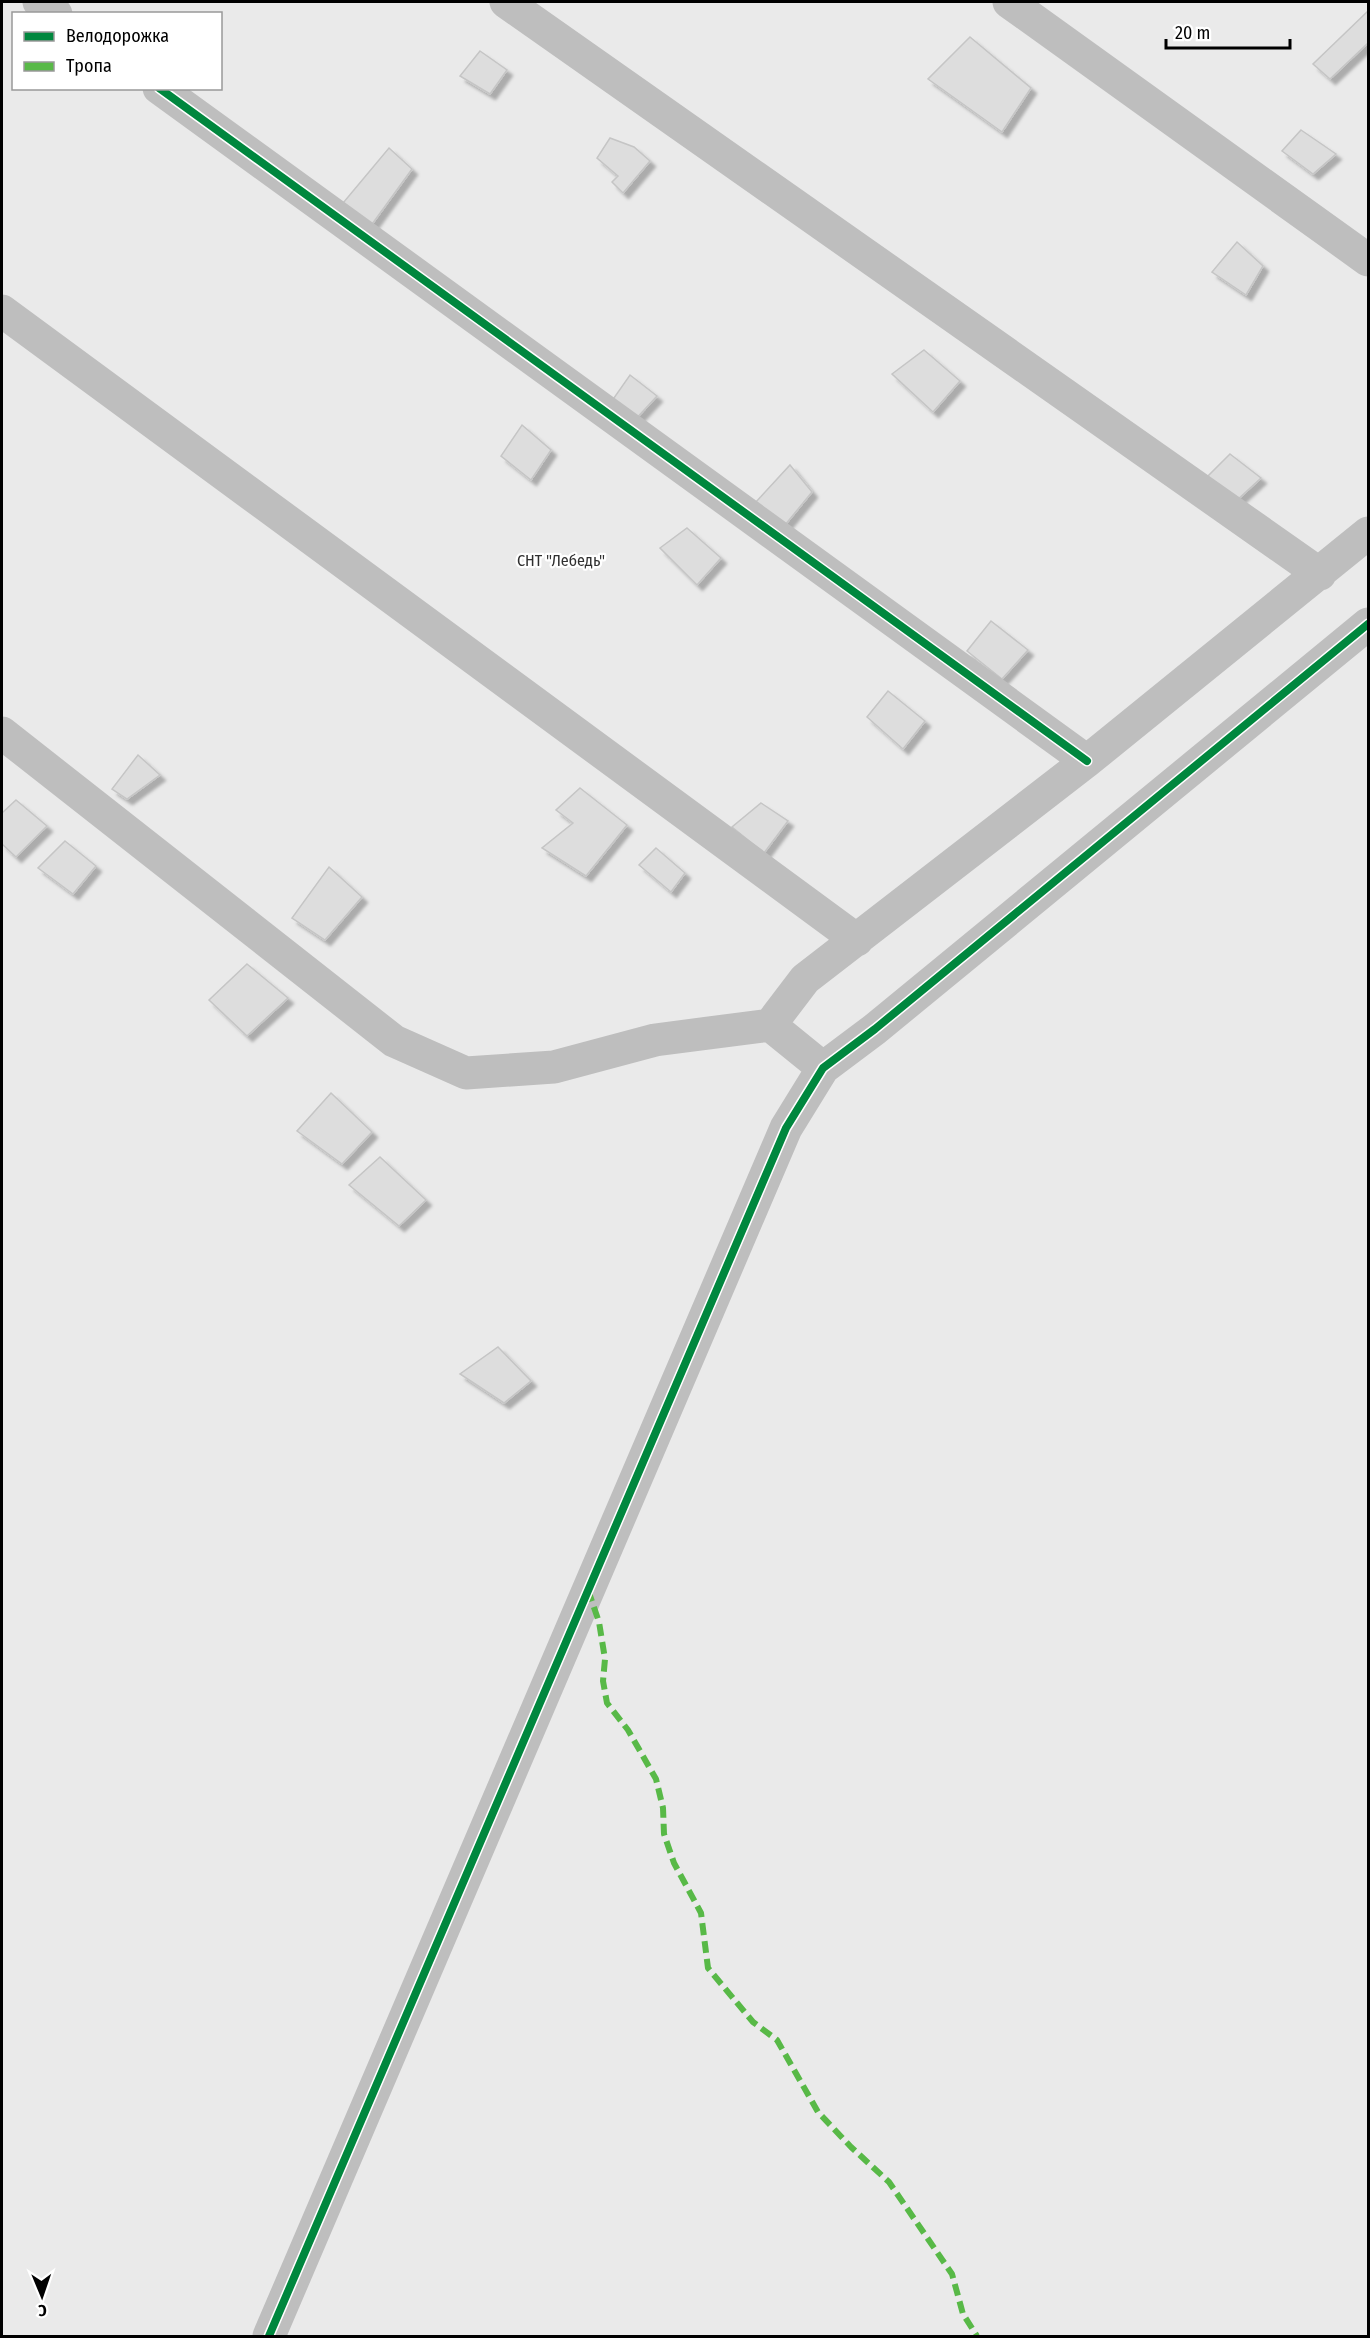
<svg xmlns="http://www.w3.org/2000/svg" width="1370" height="2338" font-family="'Fira Sans Condensed',sans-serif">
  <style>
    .green { fill: #eaeaea; fill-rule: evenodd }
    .building { fill: #ddd; stroke: #c5c5c5; stroke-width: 1.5; filter: url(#shadow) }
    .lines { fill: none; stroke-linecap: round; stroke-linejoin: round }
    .street { stroke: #bebebe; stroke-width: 33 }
    .quiet { stroke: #58b947; stroke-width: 6; stroke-dasharray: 12 6; stroke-linecap: butt }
    .cycleway-casing { stroke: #fff; stroke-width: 11 }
    .cycleway { stroke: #00873e; stroke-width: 8 }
    .labels { text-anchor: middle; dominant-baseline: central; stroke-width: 4.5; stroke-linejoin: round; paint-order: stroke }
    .park-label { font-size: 16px; fill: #303030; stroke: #fff }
  </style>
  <defs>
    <filter id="shadow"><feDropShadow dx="5.5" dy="5.5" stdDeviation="1.5" flood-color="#0004"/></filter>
  </defs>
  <rect width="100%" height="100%" fill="#fff"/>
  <!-- green -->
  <path class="green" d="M2,2H1368V2336H2ZM14,14H220V88H14Z"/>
  <!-- building -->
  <path class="building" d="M1368,11V43L1330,79L1313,64Z
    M970,37L1031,88L1002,132L928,79Z
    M480,51L507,70L490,94L460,76Z
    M1301,130L1336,154L1313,174L1282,151Z
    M610,138L634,147L650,161L623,193L612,182L618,176L597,158Z
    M389,148L412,169L370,227L338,209Z
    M1237,242L1263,266L1246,295L1212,272Z
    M924,350L960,381L933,412L892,374Z
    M630,375L657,396L633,422L609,405Z
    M522,425L551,450L531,480L501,456Z
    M1230,454L1261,478L1236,501L1205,479Z
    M790,465L812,492L785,525L754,504Z
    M687,528L721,558L697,585L660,548Z
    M991,621L1028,650L1002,679L967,651Z
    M888,691L925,721L903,749L867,717Z
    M138,755L160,775L127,799L112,789Z
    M580,788L627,825L586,876L542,848L573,823L556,810Z
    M16,800L47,826L16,857L2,844V813Z
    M761,803L788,821L764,853L732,827Z
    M65,841L96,866L73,894L38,868Z
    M656,848L685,873L671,892L639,865Z
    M329,867L362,897L325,940L292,918Z
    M247,964L288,998L247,1036L209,1000Z
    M331,1093L372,1132L342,1164L297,1131Z
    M380,1157L426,1200L399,1226L349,1185Z
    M498,1347L531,1381L504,1403L460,1374Z"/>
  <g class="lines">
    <!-- street -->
    <path class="street" d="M39,2L56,14
      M506,2L1320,574
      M1009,2L1368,260
      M159,88L1087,761
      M2,311L857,940
      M2,733L394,1041L466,1073L554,1067L655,1040L770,1025L805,979L1087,761L1368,533
      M770,1025L823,1068
      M269,2336L786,1128L823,1068L875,1029L1368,624"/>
    <!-- quiet -->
    <path class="quiet" d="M588,1590L599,1622L605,1659L603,1681L607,1703L628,1730L656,1779L663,1808L664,1834L674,1863L701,1913L708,1968L753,2022L777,2040L818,2112L851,2147L889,2182L952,2274L963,2314L977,2336"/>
    <defs>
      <path id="cycleway" d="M159,88L1087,761
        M269,2336L786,1128L823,1068L875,1029L1368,624"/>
    </defs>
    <!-- cycleway casing -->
    <use href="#cycleway" class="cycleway-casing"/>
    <!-- cycleway -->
    <use href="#cycleway" class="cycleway"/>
  </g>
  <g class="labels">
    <!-- park labels -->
    <g class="park-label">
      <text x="561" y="560">СНТ "Лебедь"</text>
    </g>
  </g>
  <!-- border -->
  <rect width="1370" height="2338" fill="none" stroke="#000000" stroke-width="6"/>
  <!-- legend -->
  <rect x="12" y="12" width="210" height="78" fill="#ffffff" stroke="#999999" stroke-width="1.5"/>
  <rect x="24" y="32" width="30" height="9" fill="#00873e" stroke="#999999" stroke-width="1.5"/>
  <text x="66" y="42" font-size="18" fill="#000000">Велодорожка</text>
  <rect x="24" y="62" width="30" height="9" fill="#58b947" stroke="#999999" stroke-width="1.5"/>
  <text x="66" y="72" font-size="18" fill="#000000">Тропа</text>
  <!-- north arrow -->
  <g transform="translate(42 2296) rotate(178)" stroke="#ffffff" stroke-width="4.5" paint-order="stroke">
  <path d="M0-4.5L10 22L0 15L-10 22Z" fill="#000000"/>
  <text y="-9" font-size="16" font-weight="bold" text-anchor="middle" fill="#000000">С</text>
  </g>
  <!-- scale -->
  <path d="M1166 39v9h124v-9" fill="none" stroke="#000000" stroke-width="3"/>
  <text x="1175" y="39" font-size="18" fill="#000000" stroke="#ffffff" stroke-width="4.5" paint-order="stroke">20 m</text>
</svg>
